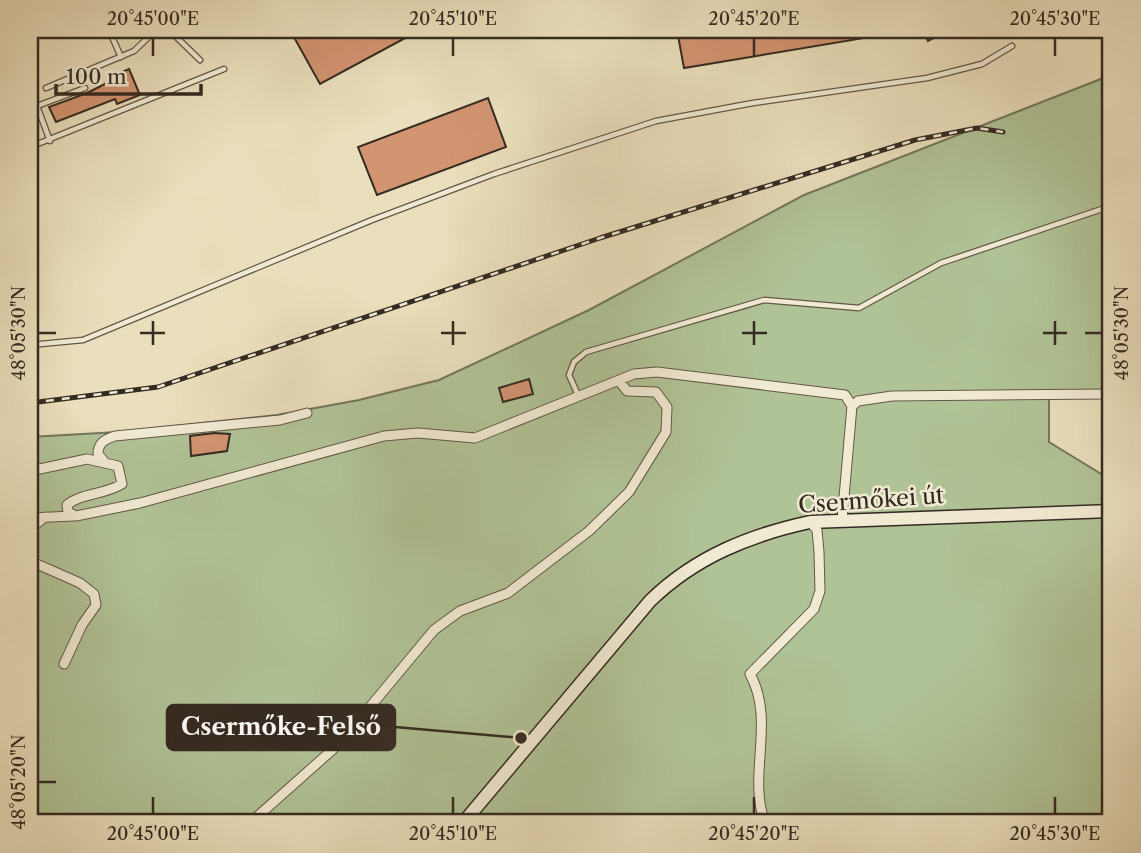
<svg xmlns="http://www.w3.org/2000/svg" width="1141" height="853" font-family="'Libre Caslon Text',serif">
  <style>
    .green { fill: #b0c396; stroke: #72765c; stroke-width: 2 }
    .building { fill: #d39471; stroke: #342a22; stroke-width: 2 }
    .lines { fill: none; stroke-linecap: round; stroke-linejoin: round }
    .service-casing { stroke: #625748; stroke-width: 7 }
    .minor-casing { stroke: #625748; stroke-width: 11 }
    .secondary-casing { stroke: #342a22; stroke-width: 15 }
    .service { stroke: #f1ead3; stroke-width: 4.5 }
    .minor { stroke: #f1ead3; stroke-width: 9 }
    .secondary { stroke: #f1ead3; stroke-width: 12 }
    .rail-casing { stroke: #342a22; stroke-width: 5 }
    .rail { stroke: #f1ead3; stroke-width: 2.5; stroke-dasharray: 8; stroke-linecap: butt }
    .ticks { fill: none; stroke: #342a22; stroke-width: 2.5 }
    .labels { text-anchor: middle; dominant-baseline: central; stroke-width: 5; stroke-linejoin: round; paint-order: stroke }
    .street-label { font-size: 23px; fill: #342a22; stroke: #f1ead3 }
    .leader { fill: none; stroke: #342a22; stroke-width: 2.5 }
    .callout-dot { fill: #342a22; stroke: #f1ead3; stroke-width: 2.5 }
    .callout { fill: #342a22; stroke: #342a22; stroke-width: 2.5 }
    .callout-label { font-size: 24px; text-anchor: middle; font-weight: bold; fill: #fff }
    .neatline { fill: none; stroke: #342a22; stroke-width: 2.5 }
    .ticks-label { font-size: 18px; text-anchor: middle; fill: #342a22 }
  </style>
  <rect width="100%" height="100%" fill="#eadfbc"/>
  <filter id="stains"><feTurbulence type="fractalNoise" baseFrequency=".00286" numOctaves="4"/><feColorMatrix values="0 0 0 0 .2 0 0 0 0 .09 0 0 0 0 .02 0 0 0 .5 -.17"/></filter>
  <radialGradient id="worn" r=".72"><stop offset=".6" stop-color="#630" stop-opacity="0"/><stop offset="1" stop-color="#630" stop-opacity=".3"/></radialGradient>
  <!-- green -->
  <path class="green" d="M1111,75V392L1049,394V442L1111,480V823H30V437L118,432L277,415L359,400L439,380L589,310L804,195Z"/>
  <!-- building -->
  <path class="building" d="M290,30H420L320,84Z
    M677,30H863L864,38L684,68Z
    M922,30H949L928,41Z
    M129,69L140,95L117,104L115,99L56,122L49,107L87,93L111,81L110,77Z
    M488,98L506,147L377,195L358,147Z
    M529,379L533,394L503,402L499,388Z
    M214,433L230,434L227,451L191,456L190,436Z"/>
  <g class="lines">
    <defs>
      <path id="service" d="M109,30L121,57
        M169,30L200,60
        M46,88L134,51L156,30
        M50,141L37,106L85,88
        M30,147L224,69
        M30,345L83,340L372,220L494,174L656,121L753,103L927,78L982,64L1012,46
        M578,395L569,375L574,362L586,352L764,300L859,308L941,263L1111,206"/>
      <path id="minor" d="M852,406L858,401L892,396L1111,394
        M103,460L98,454C98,443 105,439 115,436L280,420L307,413
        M30,471L87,459L118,466L122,484C104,495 81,493 67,505L68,512L76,516L140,503L384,436L418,433L475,438L634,374L657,372L845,395L852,406L842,520
        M30,518L73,516
        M30,529L45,517
        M30,561L80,583L94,594L96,605L82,625L64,664
        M250,823L340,743L434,630L460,611L508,593L589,531L629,492L666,432L667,407L656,392L627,391L620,382
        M765,823C747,775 776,721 750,674L814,609L820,591L819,552L817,530L810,522"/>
      <path id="secondary" d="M463,823L650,601C695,557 750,535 810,522L1111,511"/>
    </defs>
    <!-- service casing -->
    <use href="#service" class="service-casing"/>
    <!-- minor casing -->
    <use href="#minor" class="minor-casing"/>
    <!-- secondary casing -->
    <use href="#secondary" class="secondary-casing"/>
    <!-- service -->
    <use href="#service" class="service"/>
    <!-- minor -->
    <use href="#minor" class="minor"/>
    <!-- secondary -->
    <use href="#secondary" class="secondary"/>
    <defs>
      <path id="rail" d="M30,403L158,387L600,238L915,140L977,128L1003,132"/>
    </defs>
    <!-- rail casing -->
    <use href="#rail" class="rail-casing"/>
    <!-- rail -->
    <use href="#rail" class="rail"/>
  </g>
  <!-- ticks -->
  <path class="ticks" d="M153,38V56M453,38V56M754,38V56M1055,38V56M153,321V345M453,321V345M754,321V345M1055,321V345M38,333H56M140,333H165M441,333H466M742,333H767M1043,333H1067M1085,333H1102M38,782H56M153,797V814M453,797V814M754,797V814M1055,797V814"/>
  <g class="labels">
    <!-- street labels -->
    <g class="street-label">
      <text transform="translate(871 500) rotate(-4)">Csermőkei út</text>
    </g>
  </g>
  <!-- callouts -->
  <path class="leader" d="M521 738L395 727"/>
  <circle class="callout-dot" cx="521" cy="738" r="7"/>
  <rect class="callout" x="167" y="705" width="228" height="45" rx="7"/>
  <g class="callout-label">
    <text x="281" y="735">Csermőke-Felső</text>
  </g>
  <!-- margin -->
  <rect width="1141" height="853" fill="none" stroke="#eadfbc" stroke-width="77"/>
  <!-- scale -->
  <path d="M56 84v10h145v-10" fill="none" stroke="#342a22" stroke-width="3.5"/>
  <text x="66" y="84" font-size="21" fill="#342a22" stroke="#f1ead3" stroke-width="5" paint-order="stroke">100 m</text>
  <rect x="38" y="38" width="1064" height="776" class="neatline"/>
  <g class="ticks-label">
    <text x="153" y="25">20°45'00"E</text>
    <text x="453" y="25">20°45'10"E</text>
    <text x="754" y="25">20°45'20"E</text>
    <text x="1055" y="25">20°45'30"E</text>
    <text transform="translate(19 333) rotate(-90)" y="6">48°05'30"N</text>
    <text transform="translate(1122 333) rotate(-90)" y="6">48°05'30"N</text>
    <text transform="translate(19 782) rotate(-90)" y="6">48°05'20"N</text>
    <text x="153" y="840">20°45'00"E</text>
    <text x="453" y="840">20°45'10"E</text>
    <text x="754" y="840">20°45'20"E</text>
    <text x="1055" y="840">20°45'30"E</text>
  </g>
  <rect width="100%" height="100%" filter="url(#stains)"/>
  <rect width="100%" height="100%" fill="url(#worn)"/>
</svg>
